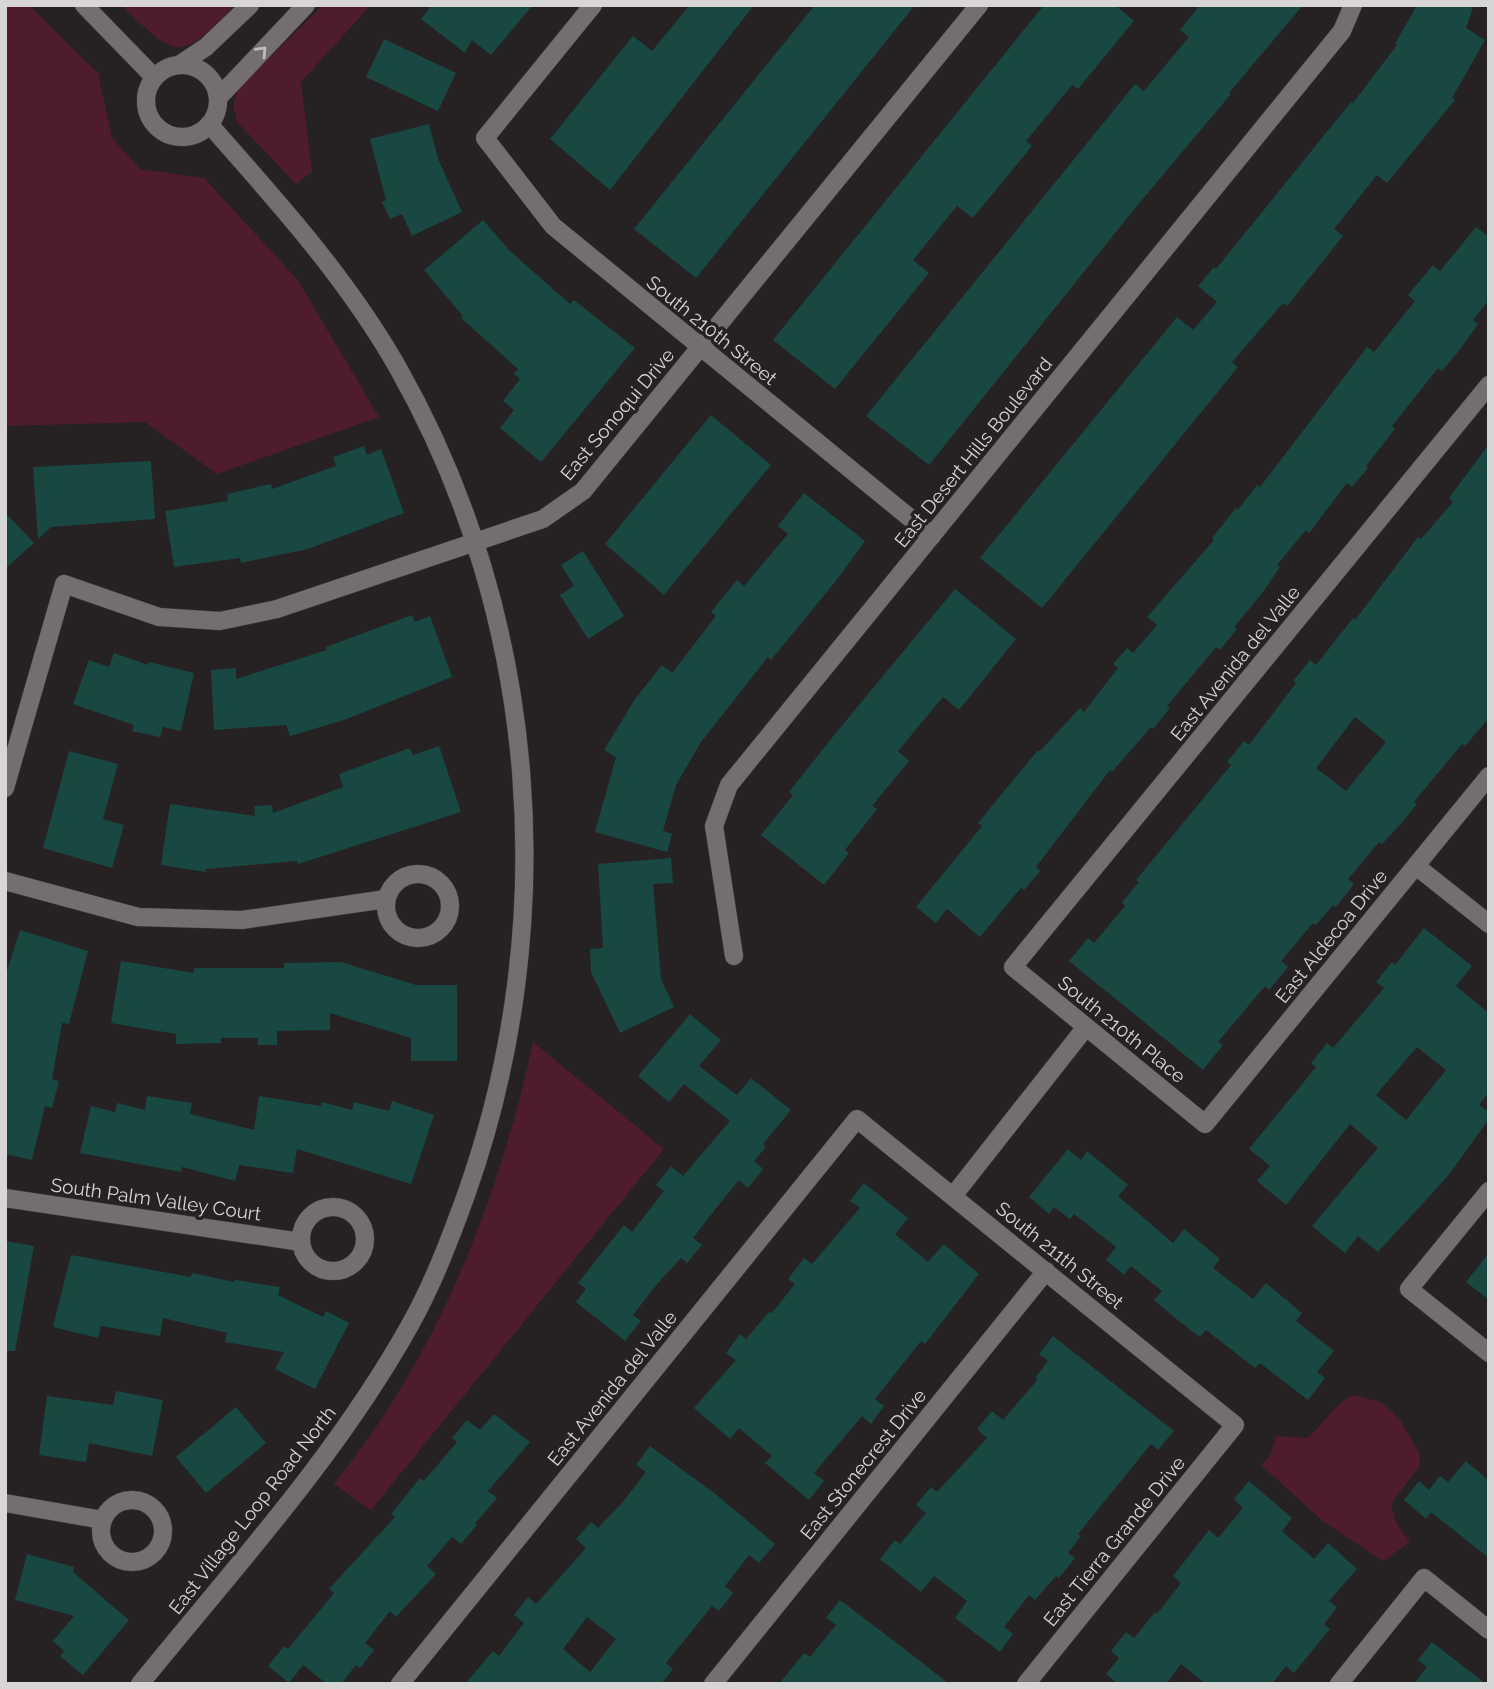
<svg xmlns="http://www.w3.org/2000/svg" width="1494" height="1689" font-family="Raleway,sans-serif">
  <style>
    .green { fill: #4f1b2f }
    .building { fill: #184841; fill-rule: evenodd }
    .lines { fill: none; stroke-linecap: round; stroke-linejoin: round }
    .minor-casing { stroke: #434041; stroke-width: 19 }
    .minor { stroke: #746e70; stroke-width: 18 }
    .oneway { stroke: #bfbbbc }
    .labels { text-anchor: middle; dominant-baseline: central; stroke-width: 7; stroke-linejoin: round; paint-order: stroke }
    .street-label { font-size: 19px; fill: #d8d5d6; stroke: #262223 }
  </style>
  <rect width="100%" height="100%" fill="#262223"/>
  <!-- green -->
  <path class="green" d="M5,5H29L98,73L112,138L140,169L204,178L297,279L379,417L217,474L145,422L5,426Z
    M121,5H235C179,62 178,60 121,5Z
    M323,5H371L301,82L312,172L296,184L237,122L233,105L238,89Z
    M533,1042L664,1149L371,1510L334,1484C437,1357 499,1200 533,1042Z
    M1354,1395L1381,1402L1400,1420L1419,1452L1420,1465L1391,1504L1396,1523L1410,1542L1383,1561L1324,1522L1261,1465L1270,1456L1276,1436L1307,1438C1325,1425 1331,1405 1354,1395Z"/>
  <!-- building -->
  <path class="building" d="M432,5H533L491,55L472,40L465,53L421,19Z
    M690,5H754L610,190L550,139L633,36L652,51Z
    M815,5H915L696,278L634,229Z
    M1044,5H1115L1134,21L1078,89L1072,85L1026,141L1032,146L973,218L957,206L913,260L929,273L835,389L773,340Z
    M1200,5H1303L1229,93L1231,94L1136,207L929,465L866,416L1135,84L1144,91L1189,37L1180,30Z
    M1417,5H1474L1466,28L1485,40L1452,98L1455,100L1387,183L1377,175L1334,229L1343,236L1287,306L1283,303L1232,362L1238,367L1042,608L980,558L1177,317L1193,330L1217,302L1198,286L1214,267L1216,269L1351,102L1353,103L1397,45L1395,44Z
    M384,39L456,73L438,111L366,77Z
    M429,124L438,159L462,212L412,236L402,214L390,219L382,202L386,200L370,139Z
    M483,220L510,251L570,304L574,300L635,348L541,462L500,428L514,410L503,401L520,379L514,374L518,369L461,318L463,316L424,270Z
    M1476,227L1489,237V300L1473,320L1478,324L1461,348L1442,371L1438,368L1392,426L1395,429L1366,466L1368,468L1352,487L1347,483L1309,533L1306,530L1277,565L1280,567L1263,592L1234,627L1237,629L1220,650L1216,647L1167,706L1170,708L1153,729L1151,727L1112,772L1110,770L1036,867L1040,871L1024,890L1021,888L980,937L947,909L936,923L916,907L982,826L978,823L1038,750L1040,751L1080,708L1084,712L1118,668L1113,664L1127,648L1133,653L1157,625L1147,617L1214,540L1212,538L1236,508L1238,510L1257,485L1260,487L1367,347L1374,352L1415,301L1408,295L1433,265L1440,271Z
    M711,415L771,465L664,595L605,544Z
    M1489,444V718L1465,746L1462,744L1414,802L1417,804L1398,827L1382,844L1379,842L1348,879L1354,884L1336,907L1333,905L1316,925L1313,923L1281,961L1288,967L1269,990L1265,986L1218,1042L1223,1045L1203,1070L1069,961L1088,938L1094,943L1125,906L1122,902L1139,882L1136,880L1231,765L1227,762L1244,741L1249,745L1296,683L1293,681L1310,660L1316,665L1353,618L1355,620L1418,537L1421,539L1453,502L1449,498ZM1355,717L1386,742L1346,791L1316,768Z
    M364,446L367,455L381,449L404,513L308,549L241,563L240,558L174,567L165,511L228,501L227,494L271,484L272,489L336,466L333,457Z
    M151,461L155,519L51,527L38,539L33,467Z
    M804,493L865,541L835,582L771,660L768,657L701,742L676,785L663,831L672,834L667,852L595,832L616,757L604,750L635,699L662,665L672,673L716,616L711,612L737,580L744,586L788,534L778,526Z
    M5,512L34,543L5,569Z
    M583,551L624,616L588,639L560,595L574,586L561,565Z
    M955,589L1016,639L959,710L943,697L898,751L909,761L872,806L877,809L845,850L849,853L824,885L761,835L793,795L789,792L835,734Z
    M412,615L414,622L430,616L452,677L344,720L290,736L286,725L214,730L211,670L236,668V679L327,650L326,647Z
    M114,653L148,665L149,662L194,673L181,731L163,727L160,737L132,731L134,725L73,704L89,660L109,667Z
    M439,746L461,812L298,864L297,861L206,869V872L161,865L170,804L255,816L254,806L272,805L273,813L343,787L339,774L410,748L413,755Z
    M69,751L118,764L103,819L124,825L112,868L43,848Z
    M671,858L673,883L653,884L661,979L674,1007L620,1033L591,972L590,949L603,948L598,864Z
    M1424,928L1472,966L1456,986L1489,1013V1092L1479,1105L1489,1112V1119L1448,1176L1378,1252L1358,1236L1345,1253L1312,1226L1378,1148L1350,1124L1286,1205L1257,1181L1270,1166L1249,1149L1316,1067L1311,1063L1327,1043L1333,1048L1384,988L1376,982L1392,962L1395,965ZM1417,1047L1446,1070L1406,1120L1376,1095Z
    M20,930L88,951L69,1024L62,1023L52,1079L59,1081L52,1108L45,1106L32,1160L5,1154V977Z
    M121,961L194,973V968H284V963L341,962L416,985H457V1061H411V1038L330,1013V1030L277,1031V1045H258V1038H221V1043L176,1044V1034L111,1023Z
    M690,1014L721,1040L699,1066L737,1095L751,1078L791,1110L763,1144L766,1147L754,1161L763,1169L748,1188L739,1180L717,1207L693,1238L702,1245L687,1263L681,1258L658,1283L633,1315L641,1321L625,1341L576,1302L586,1289L578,1283L624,1225L632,1232L664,1191L656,1185L671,1166L683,1176L730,1121L684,1084L669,1102L638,1076Z
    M147,1096L192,1103L190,1114L254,1130L259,1096L321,1106L322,1102L352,1110L354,1102L389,1111L392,1101L434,1115L411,1184L297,1149L293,1173L239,1165L235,1181L182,1167L181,1172L80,1153L91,1106L115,1112L117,1103L145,1110Z
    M1068,1149L1081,1160L1087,1151L1128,1185L1118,1196L1173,1243L1184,1229L1220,1259L1213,1268L1253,1299L1266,1283L1302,1313L1296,1321L1334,1351L1317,1372L1325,1378L1308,1400L1260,1363L1255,1368L1206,1330L1200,1337L1180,1322L1154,1300L1162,1291L1131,1266L1124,1275L1106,1260L1116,1247L1074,1214L1070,1219L1054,1207L1049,1214L1029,1197Z
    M864,1183L908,1218L895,1234L928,1262L944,1244L979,1274L925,1344L921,1341L875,1399L884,1406L871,1424L862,1416L814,1473L824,1481L809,1500L765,1463L772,1456L739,1428L730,1439L694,1408L736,1360L726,1353L740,1334L746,1339L769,1312L772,1313L795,1284L788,1279L804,1258L812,1264L860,1208L850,1201Z
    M5,1241L34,1246L15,1351H5Z
    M1489,1253V1300L1466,1282Z
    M71,1255L191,1277L192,1273L234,1282L235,1280L280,1287L278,1295L323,1317L326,1311L349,1323L315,1389L275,1369L284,1352L225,1342L227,1333L163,1318L160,1336L101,1326L98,1338L53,1327Z
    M1053,1336L1174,1431L1158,1450L1151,1444L1078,1534L1081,1536L1068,1553L1075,1558L1059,1578L1056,1576L1035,1600L1029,1595L1004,1627L1013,1634L1000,1652L955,1618L967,1601L934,1576L921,1592L880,1559L895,1540L900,1544L926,1513L916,1505L931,1487L937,1492L987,1438L977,1429L992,1411L1003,1420L1038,1379L1035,1378L1048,1361L1039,1354Z
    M116,1391L163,1400L152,1456L89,1443L86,1462L39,1455L47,1396L113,1405Z
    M236,1407L266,1443L206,1493L176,1457Z
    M494,1414L530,1442L488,1491L497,1498L475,1524L477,1525L461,1544L452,1537L427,1566L436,1574L396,1617L390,1611L365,1643L374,1650L360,1668L356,1665L341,1684H327L303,1665L289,1683L268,1666L284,1646L288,1649L334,1593L329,1589L395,1517L391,1514L420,1478L424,1481L457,1442L452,1438L467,1420L480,1430Z
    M650,1446L718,1496L775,1544L759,1563L749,1555L725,1586L733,1593L719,1611L712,1606L666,1663L673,1669L661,1684H465L493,1651L499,1656L524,1623L514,1615L528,1597L536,1604L586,1548L576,1539L591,1522L598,1528L622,1503L646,1472L636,1465ZM587,1617L616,1639L590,1672L563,1649Z
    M1466,1461L1489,1481V1558L1431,1512L1426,1519L1404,1500L1419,1481L1429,1490L1440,1476L1448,1482Z
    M1249,1481L1292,1518L1282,1531L1314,1559L1328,1543L1357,1569L1329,1601L1337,1607L1324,1624L1330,1629L1294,1673L1286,1666L1272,1684H1206L1181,1664L1166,1684H1118L1106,1674L1119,1658L1111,1651L1126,1632L1134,1638L1155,1612L1157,1614L1181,1583L1173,1576L1209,1530L1218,1538L1243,1508L1234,1499Z
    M27,1554L74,1567L73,1572L129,1620L83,1675L60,1656L64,1651L53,1641L74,1616L15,1600Z
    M840,1600L906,1650L949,1684H779L804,1653L810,1657L836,1625L826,1618Z
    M1432,1642L1486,1684H1414L1427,1667L1418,1660Z"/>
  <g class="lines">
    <defs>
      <path id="minor" d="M84,5L154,77
        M593,5L485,138L553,226L932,536
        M179,65L206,47L250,5
        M146 101a36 36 0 1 1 72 0a36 36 0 1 1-72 0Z
        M218,98L306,5
        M1489,385L1013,967L1205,1124L1489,776
        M5,788L64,584L159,617L220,621L277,609L543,519L583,491L979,5
        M1416,866L1489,924
        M386 906a32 32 0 1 1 64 0a32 32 0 1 1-64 0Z
        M5,881L138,917L242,920L386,899
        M734,956L714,826L729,785L1342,31L1353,5
        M1489,1191L1409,1289L1489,1353
        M953,1196L1086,1027
        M5,1198L301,1242
        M301 1239a32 32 0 1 1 64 0a32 32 0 1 1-64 0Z
        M101 1531a31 31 0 1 1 62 0a31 31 0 1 1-62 0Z
        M5,1503L103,1520
        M140,1684C234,1568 337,1456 410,1325C433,1284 450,1239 466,1195C562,925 540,619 398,368C347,278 277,201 209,124
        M400,1684L857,1119L1235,1425L1026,1684
        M713,1684L1046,1271
        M1339,1684L1424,1578L1489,1630"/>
    </defs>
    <!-- minor casing -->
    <use href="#minor" class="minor-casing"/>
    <!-- minor -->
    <use href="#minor" class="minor"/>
  </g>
  <!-- one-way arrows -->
  <defs><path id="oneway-chevron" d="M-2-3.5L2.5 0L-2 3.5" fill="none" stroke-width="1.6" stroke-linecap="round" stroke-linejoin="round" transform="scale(1.75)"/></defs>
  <use class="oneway" href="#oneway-chevron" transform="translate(262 51) rotate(-46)"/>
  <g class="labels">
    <!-- street labels -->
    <g class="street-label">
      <text transform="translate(712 330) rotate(39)">South 210th Street</text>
      <text transform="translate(617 414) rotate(-50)">East Sonoqui Drive</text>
      <text transform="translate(973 452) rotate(-51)">East Desert Hills Boulevard</text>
      <text transform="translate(1235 663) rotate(-51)">East Avenida del Valle</text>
      <text transform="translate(1331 936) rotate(-51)">East Aldecoa Drive</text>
      <text transform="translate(1122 1029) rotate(39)">South 210th Place</text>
      <text transform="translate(156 1199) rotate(8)">South Palm Valley Court</text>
      <text transform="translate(1060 1255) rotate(39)">South 211th Street</text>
      <text transform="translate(612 1388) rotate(-51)">East Avenida del Valle</text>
      <text transform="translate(863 1464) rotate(-51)">East Stonecrest Drive</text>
      <text transform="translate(252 1510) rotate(-52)">East Village Loop Road North</text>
      <text transform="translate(1114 1541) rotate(-51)">East Tierra Grande Drive</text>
    </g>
  </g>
  <!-- border -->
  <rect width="1494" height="1689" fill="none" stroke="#d8d5d6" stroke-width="14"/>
</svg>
